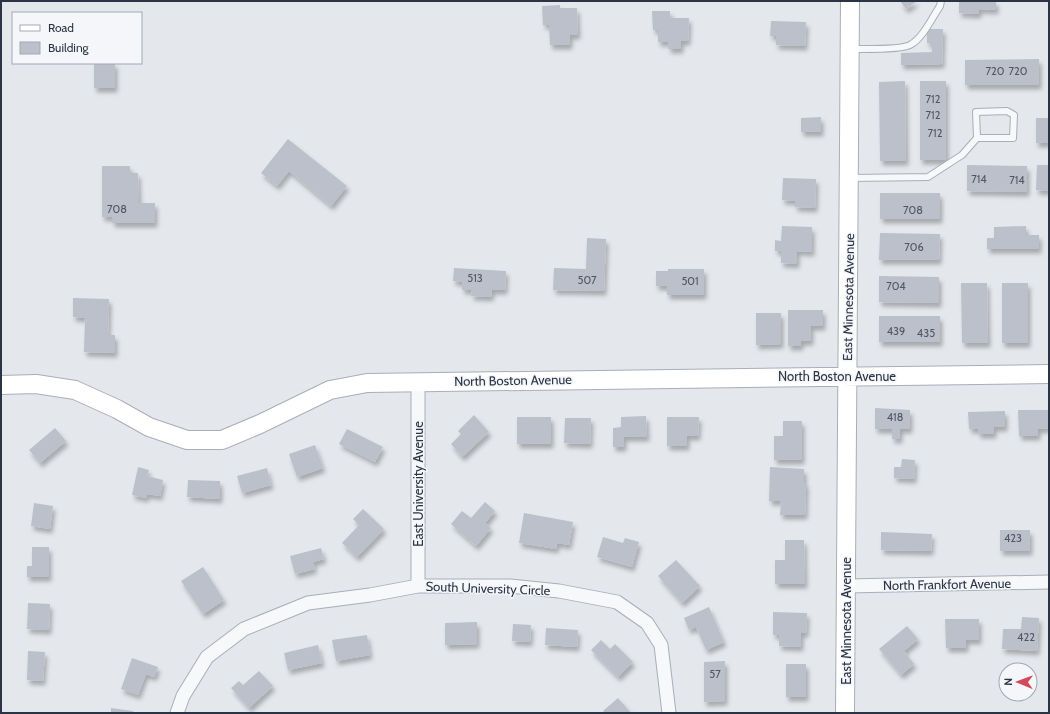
<svg xmlns="http://www.w3.org/2000/svg" width="1050" height="714" font-family="Cabin,sans-serif">
  <style>
    .building { fill: #bbc0ca; filter: url(#shadow) }
    .lines { fill: none; stroke-linecap: round; stroke-linejoin: round }
    .lane-casing { stroke: #a9aeb7; stroke-width: 8 }
    .street-casing { stroke: #a9aeb7; stroke-width: 15 }
    .secondary-casing { stroke: #a9aeb7; stroke-width: 20 }
    .lane { stroke: #f7f8fa; stroke-width: 6 }
    .street { stroke: #f7f8fa; stroke-width: 13 }
    .secondary { stroke: #fff; stroke-width: 18 }
    .labels { text-anchor: middle; dominant-baseline: central; stroke-width: 3; stroke-linejoin: round; paint-order: stroke }
    .number-label { font-size: 11px; fill: #4f5766 }
    .street-label { font-size: 13px; fill: #2b3445; stroke: #f4f6f9 }
  </style>
  <defs>
    <filter id="shadow"><feDropShadow dx="2.5" dy="4.5" stdDeviation="2" flood-color="#0004"/></filter>
  </defs>
  <rect width="100%" height="100%" fill="#e4e7ec"/>
  <!-- building -->
  <path class="building" d="M900,1H917L906,9Z
    M959,1H996V10L979,9V14L959,13Z
    M560,5V8H577L578,35H570V45H550L549,25H543L542,6Z
    M652,11H670V18H689L688,41H681V49H668L669,42H658V30H653Z
    M771,21L806,22L805,46L776,45V36H770Z
    M927,29H943L942,64L901,65V53L932,52L931,43H927Z
    M1039,59V85H965V60Z
    M94,63H115V88H94Z
    M905,81L906,161H880L879,82Z
    M920,81H946V160H920Z
    M821,117V132H801V118Z
    M1036,118H1049V143H1036Z
    M288,139L347,186L331,206L289,171L277,186L261,173Z
    M967,165L1027,166V192L967,191Z
    M1037,165H1049V191L1036,190Z
    M102,166H130V173H138L139,203H155V223H112V217H102Z
    M783,178L816,179L815,208L795,207V201L782,200Z
    M880,193H940V219H880Z
    M782,226L812,227V252L797,251V264L781,263V251H775V240L781,241Z
    M1026,226V235H1039V249H987V238H994V227Z
    M880,233L940,234L939,260H879Z
    M587,238L606,239L604,291L553,290L554,268L586,269Z
    M454,268L506,271L505,290H492L491,297L471,296L472,290H462V282L453,281Z
    M668,269H704V295H667V286H656V271H668Z
    M879,276L939,277V303L879,302Z
    M961,283H987L988,343H962Z
    M1002,283H1028V343H1002Z
    M73,298L109,299L108,335H115V353L84,352L85,318L73,317Z
    M788,310H823V326H811V341H801V346H788Z
    M756,313H781V344L756,345Z
    M879,316H940V342H879Z
    M875,408L910,410V429H900V439H892V429H875Z
    M1018,410H1049V428L1038,429V436H1019Z
    M1005,411V427H994V434H978V429H969L968,412Z
    M474,415L489,432L462,457L451,444L461,434L458,431Z
    M646,416L647,437H624V447H613V428L621,427V417Z
    M517,417H551V444H517Z
    M667,417H699L698,436H687V446H667Z
    M565,418H591L590,444L564,443Z
    M783,421H802V460H774V436H783Z
    M55,428L66,441L40,463L29,450Z
    M347,429L383,447L375,462L339,444Z
    M315,445L323,468L297,477L289,454Z
    M902,459L915,460L914,479L894,478V467H901Z
    M138,467L149,470L147,476L163,480L160,496L147,494L146,498L132,495Z
    M770,467L804,469V483H806L805,515H780L781,501H769Z
    M267,468L271,485L242,493L237,476Z
    M188,480L220,481V499L187,497Z
    M485,502L495,511L485,523L491,528L476,546L451,524L462,511L471,518Z
    M34,503L53,506L50,529L31,526Z
    M363,509L384,529L357,557L342,543L359,525L353,519Z
    M524,513L573,522L569,545L557,543L556,549L519,543Z
    M1000,530H1030V551H1000Z
    M881,532L932,534L931,551L881,550Z
    M603,537L623,543L625,538L639,542L632,567L597,557Z
    M785,540H804L805,584H775V560H785Z
    M32,547H49V577H27V566H32Z
    M321,548L324,559L313,562L315,569L295,574L290,556Z
    M676,560L700,586L682,603L658,576Z
    M203,567L224,600L203,614L181,581Z
    M28,603L50,604L49,630L27,629Z
    M709,607L724,642L706,650L696,627L689,630L684,618Z
    M773,612L807,613L806,633H801V647L779,646V635H773Z
    M1022,617L1039,618L1037,651L1002,649L1003,629H1021Z
    M945,619H979V640H966V648H946Z
    M477,622V644L445,645V623Z
    M513,624L531,625L530,642L512,641Z
    M907,626L918,639L904,651L914,664L901,675L879,649Z
    M546,628L578,630L577,647L545,645Z
    M367,635L370,655L336,661L332,640Z
    M601,640L610,649L615,644L633,662L618,677L591,650Z
    M318,645L322,663L288,670L284,653Z
    M28,651L45,652L43,681L27,680Z
    M132,658L158,667L154,677L146,674L138,695L121,689Z
    M725,661V701L704,702V662Z
    M786,664H806V697H786Z
    M259,671L273,686L249,708L231,688L239,681L243,685Z
    M618,698L631,713H605L603,711Z
    M111,708L133,711L132,713H111Z"/>
  <g class="lines">
    <defs>
      <path id="lane" d="M851,49C863,49 901,50 910,45C923,38 932,18 940,6L941,1
        M850,178L928,177L962,155L977,138H1013L1014,115L1007,111L976,112L977,138"/>
      <path id="street" d="M418,586V381
        M846,586L1049,582
        M177,713L183,696L207,657L244,629L308,603L370,595L418,586H510L559,591L617,602L647,623L661,645L669,713"/>
      <path id="secondary" d="M1,385L36,384L75,390L117,409L149,427L187,440H222L260,424L330,390L367,383L1049,374
        M845,713L850,1"/>
    </defs>
    <!-- lane casing -->
    <use href="#lane" class="lane-casing"/>
    <!-- street casing -->
    <use href="#street" class="street-casing"/>
    <!-- secondary casing -->
    <use href="#secondary" class="secondary-casing"/>
    <!-- lane -->
    <use href="#lane" class="lane"/>
    <!-- street -->
    <use href="#street" class="street"/>
    <!-- secondary -->
    <use href="#secondary" class="secondary"/>
  </g>
  <g class="labels">
    <!-- number labels -->
    <g class="number-label">
      <text x="995" y="71">720</text>
      <text x="1018" y="71">720</text>
      <text x="933" y="99">712</text>
      <text x="933" y="115">712</text>
      <text x="935" y="133">712</text>
      <text x="979" y="179">714</text>
      <text x="1017" y="180">714</text>
      <text x="117" y="209">708</text>
      <text x="913" y="210">708</text>
      <text x="914" y="247">706</text>
      <text x="475" y="278">513</text>
      <text x="587" y="280">507</text>
      <text x="690" y="281">501</text>
      <text x="896" y="286">704</text>
      <text x="896" y="331">439</text>
      <text x="926" y="333">435</text>
      <text x="895" y="417">418</text>
      <text x="1013" y="538">423</text>
      <text x="1026" y="637">422</text>
      <text x="715" y="674">57</text>
    </g>
    <!-- street labels -->
    <g class="street-label">
      <text transform="translate(848 297) rotate(-89)">East Minnesota Avenue</text>
      <text x="837" y="376">North Boston Avenue</text>
      <text transform="translate(513 380) rotate(-1)">North Boston Avenue</text>
      <text transform="translate(418 484) rotate(-90)">East University Avenue</text>
      <text transform="translate(947 584) rotate(-1)">North Frankfort Avenue</text>
      <text transform="translate(488 588) rotate(2)">South University Circle</text>
      <text transform="translate(846 621) rotate(-90)">East Minnesota Avenue</text>
    </g>
  </g>
  <!-- border -->
  <rect width="1050" height="714" fill="none" stroke="#2b3445" stroke-width="4"/>
  <!-- legend -->
  <rect x="12" y="12" width="130" height="52" fill="#f4f6f9" stroke="#a4a8b1"/>
  <rect x="20" y="25" width="20" height="6" fill="#ffffff" stroke="#a4a8b1"/>
  <text x="48" y="32" font-size="12" fill="#2b3445">Road</text>
  <rect x="20" y="42" width="20" height="12" fill="#bbc0ca" stroke="#a4a8b1"/>
  <text x="48" y="52" font-size="12" fill="#2b3445">Building</text>
  <!-- north arrow -->
  <g transform="translate(1018 682) rotate(271)"><circle r="19" fill="#f4f6f9" stroke="#a4a8b1"/>
  <path d="M0-3L7 15L0 10L-7 15Z" fill="#d1495b"/>
  <text y="-6" font-size="11" font-weight="bold" text-anchor="middle" fill="#2b3445">N</text>
  </g>
</svg>
